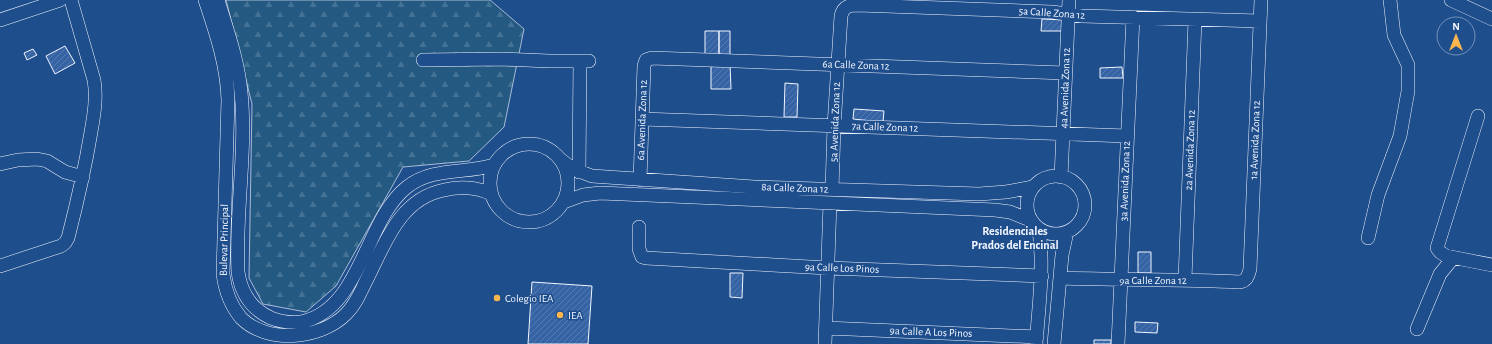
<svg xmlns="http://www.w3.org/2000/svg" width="1492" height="344" font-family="'Alegreya Sans',sans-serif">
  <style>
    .forest { fill: url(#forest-firs); stroke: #a8bbd7 }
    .building { fill: url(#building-hatch); stroke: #f2f6ff }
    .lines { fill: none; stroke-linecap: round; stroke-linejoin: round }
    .minor-casing { stroke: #f2f6ff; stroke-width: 14 }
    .minor { stroke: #1f4e8c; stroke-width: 13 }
    .poi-dot { fill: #ffb74d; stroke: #1f4e8c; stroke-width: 1.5 }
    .labels { text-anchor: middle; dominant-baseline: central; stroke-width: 3; stroke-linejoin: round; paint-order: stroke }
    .street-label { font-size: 11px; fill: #f2f6ff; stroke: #1f4e8c }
    .poi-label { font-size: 11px; fill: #f2f6ff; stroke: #1f4e8c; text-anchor: start }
    .neighbourhood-label { font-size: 12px; font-weight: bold; fill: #f2f6ff; stroke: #1f4e8c }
  </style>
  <defs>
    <pattern id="forest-firs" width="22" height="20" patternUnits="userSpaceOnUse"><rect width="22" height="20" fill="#245a82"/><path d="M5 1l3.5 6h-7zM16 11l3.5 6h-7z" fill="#447295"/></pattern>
    <pattern id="building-hatch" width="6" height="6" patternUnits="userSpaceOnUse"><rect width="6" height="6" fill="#3563a3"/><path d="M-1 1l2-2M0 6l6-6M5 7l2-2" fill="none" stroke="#537ab1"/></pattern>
  </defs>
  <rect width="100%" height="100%" fill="#1f4e8c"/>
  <!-- forest -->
  <path class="forest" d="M226,0H490L524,29L504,127L469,161L403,167L336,286L306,312L263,304L249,278L252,104Z"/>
  <!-- building -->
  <path class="building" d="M1042,19L1065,20V31H1041Z
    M705,31H719V55H705Z
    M719,31H730V55H719Z
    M65,46L75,63L55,74L46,56Z
    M33,49L37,55L27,60L24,53Z
    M711,64H730L731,89H711Z
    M1122,67L1123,78H1100V68Z
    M785,83L798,84L797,117H784Z
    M854,109L884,111L883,122L853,119Z
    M1138,252H1151V273H1138Z
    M730,273H743L742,298L730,297Z
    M532,282L592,286L588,344H528Z
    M1135,322L1158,323L1157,333L1135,332Z
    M1094,340H1111V344H1094Z"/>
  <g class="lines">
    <defs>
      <path id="minor" d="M205,0C216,33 227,65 228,100L223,274C225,290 231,306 241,318C267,344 320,340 346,314C356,304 360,293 366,281C385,244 399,199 444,190C459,186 477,187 491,194
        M218,0C227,30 238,60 241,92C247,151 235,212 238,272C241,293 251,309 271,318C281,322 291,323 301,322C362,309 364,221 407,187C432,167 465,174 494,165
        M1451,0L1492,19
        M0,20L60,0
        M423,60L501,59L549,61H589
        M1478,116L1437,248L1440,252L1446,256L1492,265
        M642,119L1127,136
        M490 183a39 39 0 1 1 78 0a39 39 0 1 1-78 0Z
        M560,159L573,169L592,176L754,187L979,194L1006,192L1033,187
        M0,164L18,160L37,159L47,161L65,172L83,177
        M579,172L580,61
        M1027 205a29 29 0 1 1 58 0a29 29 0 1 1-58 0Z
        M1061,177L1069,0
        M640,180L644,66L646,60L652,58L1065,73
        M832,189L834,126L841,16C843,6 850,5 858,5L1052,12L1082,16L1260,21
        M564,202L583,195L600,193L995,210L1010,212L1030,220
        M639,227V249L642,257L646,258L828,268L1042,276
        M1368,238L1378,195L1400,136L1408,91V65L1394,35L1390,0
        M0,266L61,246L65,243L68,238C77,203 85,168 91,132C94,115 97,97 94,80L71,0
        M1060,278C1120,280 1179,279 1239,282C1247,281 1248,276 1250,269L1261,0
        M1185,279L1195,20
        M826,328L1037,337
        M1417,329L1440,274L1453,258
        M825,344L830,203
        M1036,344C1039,304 1044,270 1039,229
        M1054,344L1062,255L1067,232
        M1118,344L1133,17"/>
    </defs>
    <!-- minor casing -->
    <use href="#minor" class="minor-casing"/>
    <!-- minor -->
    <use href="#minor" class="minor"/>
  </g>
  <!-- markers -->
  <g class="poi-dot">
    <circle cx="497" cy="298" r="4"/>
    <circle cx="560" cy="315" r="4"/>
  </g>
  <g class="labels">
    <!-- street labels -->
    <g class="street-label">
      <text transform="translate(1052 13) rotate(4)">5a Calle Zona 12</text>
      <text transform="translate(856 65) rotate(2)">6a Calle Zona 12</text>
      <text transform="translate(1065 88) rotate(-88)">4a Avenida Zona 12</text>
      <text transform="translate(642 120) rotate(-88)">6a Avenida Zona 12</text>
      <text transform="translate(835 122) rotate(-88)">5a Avenida Zona 12</text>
      <text transform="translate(885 127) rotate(2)">7a Calle Zona 12</text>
      <text transform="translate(1255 140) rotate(-88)">1a Avenida Zona 12</text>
      <text transform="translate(1190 150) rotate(-88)">2a Avenida Zona 12</text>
      <text transform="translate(1125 181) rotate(-88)">3a Avenida Zona 12</text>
      <text transform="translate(795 188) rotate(2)">8a Calle Zona 12</text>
      <text transform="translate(224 240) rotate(-89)">Bulevar Principal</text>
      <text transform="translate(842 268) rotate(2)">9a Calle Los Pinos</text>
      <text x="1153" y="280">9a Calle Zona 12</text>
      <text transform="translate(931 332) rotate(2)">9a Calle A Los Pinos</text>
    </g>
    <!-- poi labels -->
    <g class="poi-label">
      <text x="505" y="298">Colegio IEA</text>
      <text x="568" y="315">IEA</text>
    </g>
    <!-- neighbourhood labels -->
    <g class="neighbourhood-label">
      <text x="1015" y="231">Residenciales<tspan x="1015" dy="14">Prados del Encinal</tspan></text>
    </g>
  </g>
  <!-- north arrow -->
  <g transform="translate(1456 36)"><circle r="19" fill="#1f4e8c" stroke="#7391ba"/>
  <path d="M0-3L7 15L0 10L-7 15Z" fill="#ffb74d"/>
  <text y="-6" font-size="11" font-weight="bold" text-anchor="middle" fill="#f2f6ff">N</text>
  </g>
</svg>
